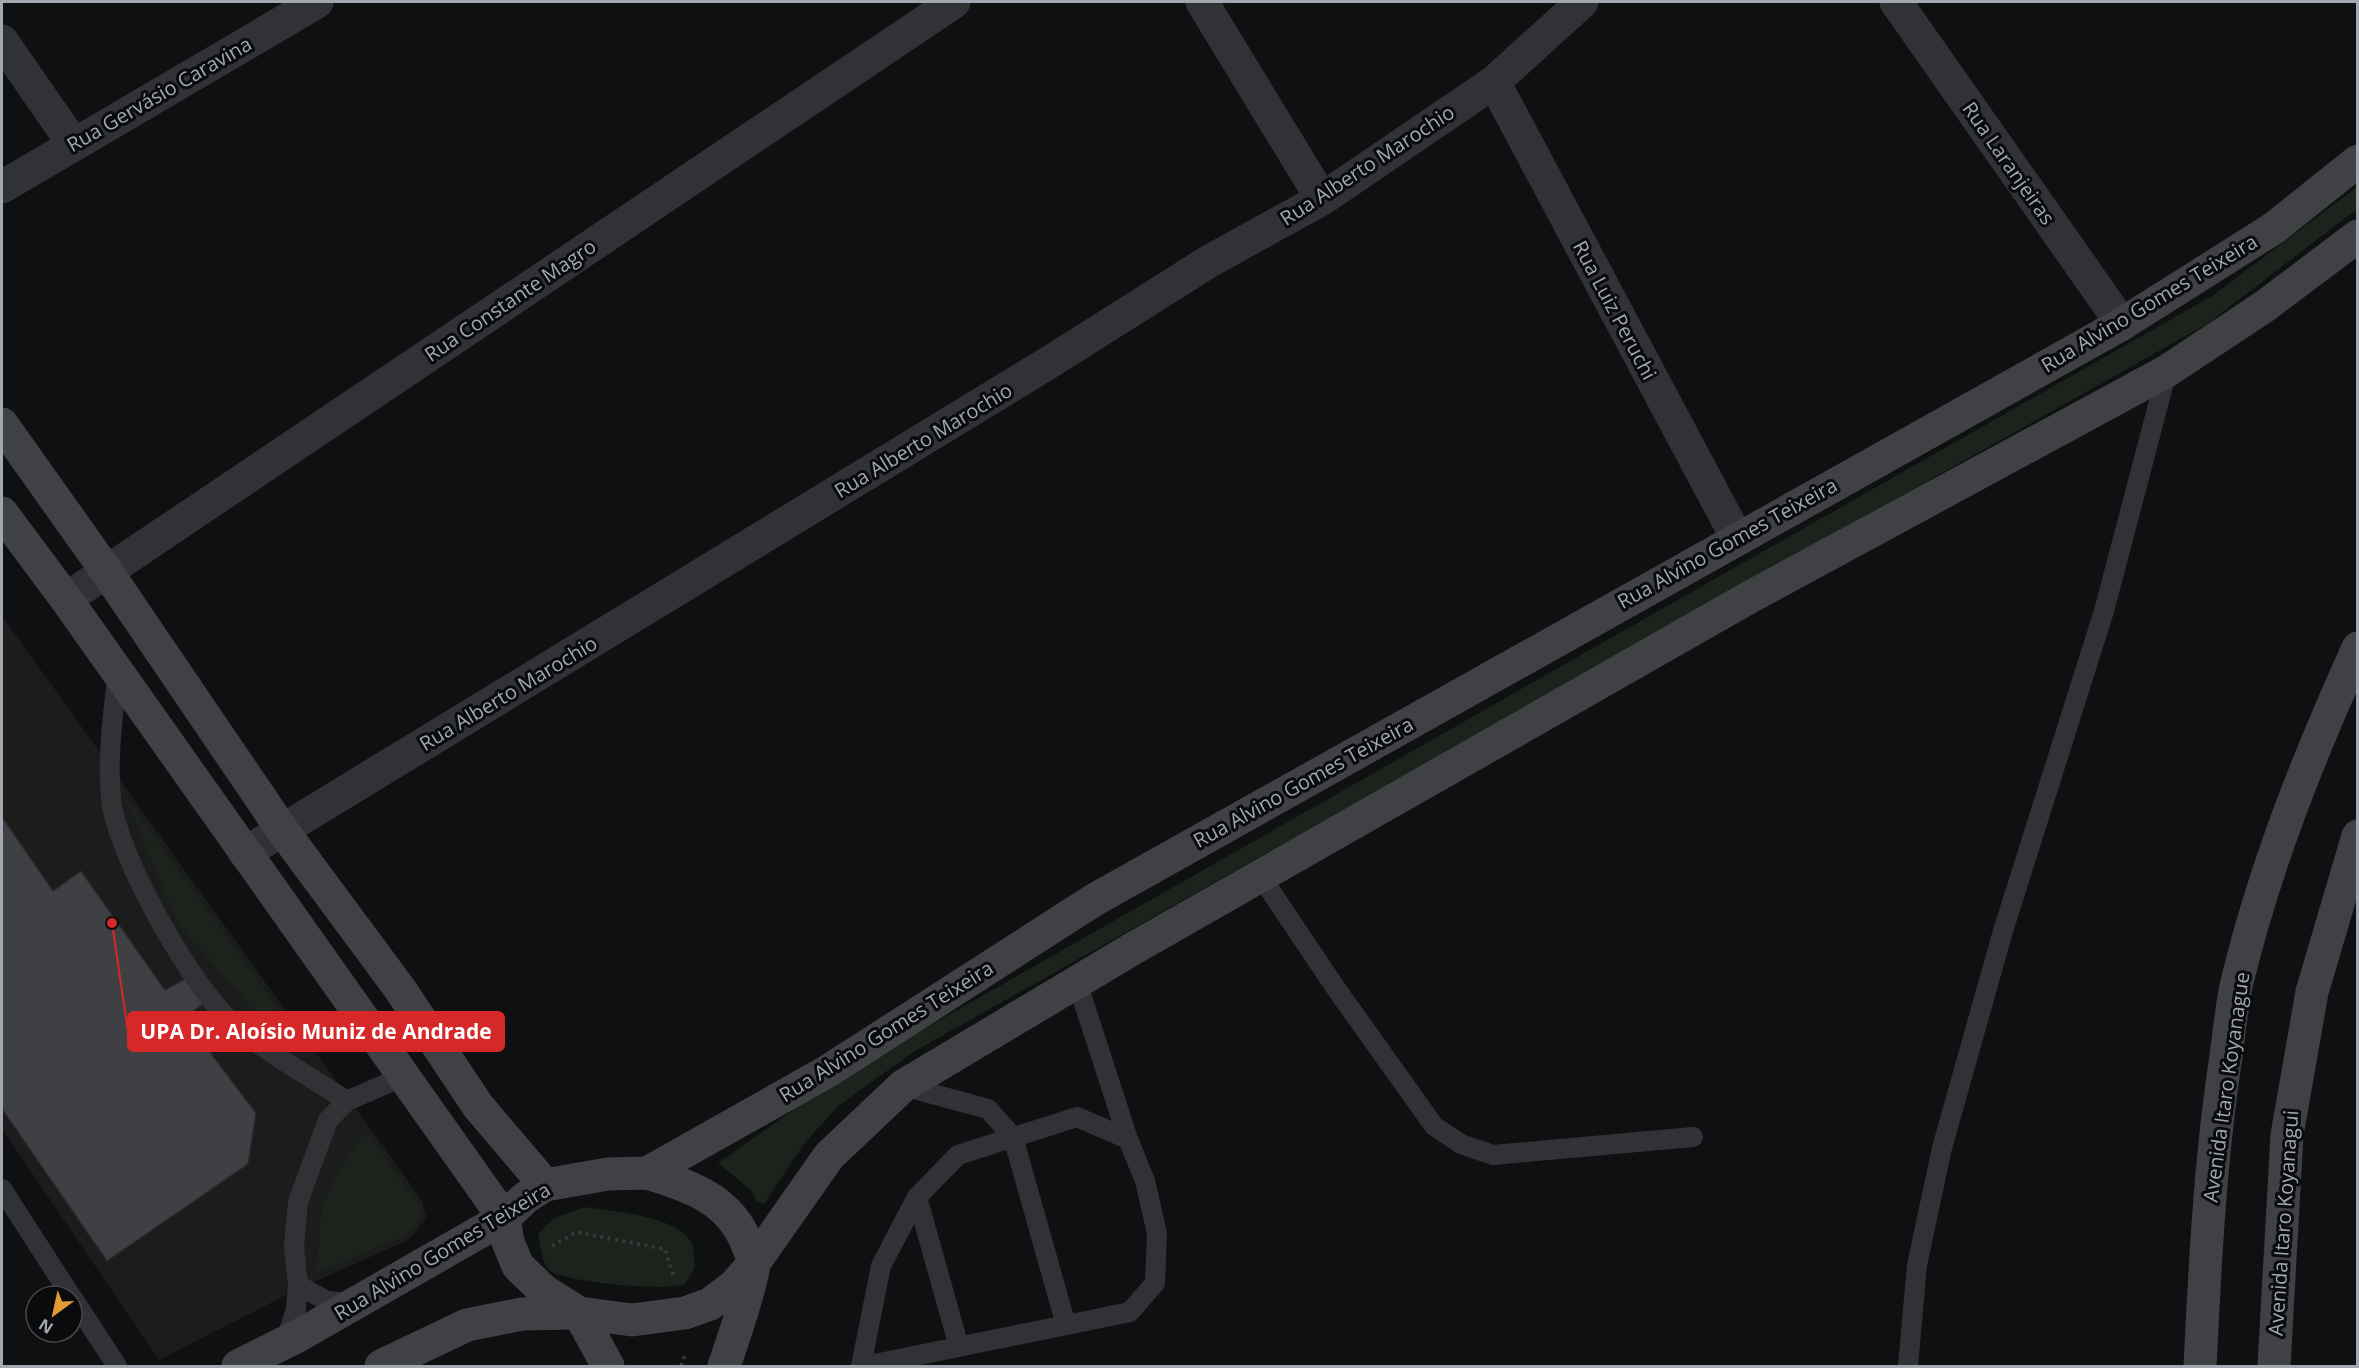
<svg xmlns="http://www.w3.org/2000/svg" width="2359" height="1368" font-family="'Open Sans',sans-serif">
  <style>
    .built { fill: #1c1c1d }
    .green { fill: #1c231c }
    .building { fill: #3e4044; stroke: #2a2a2c; stroke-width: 1.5 }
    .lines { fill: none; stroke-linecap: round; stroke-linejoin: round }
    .path { stroke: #37393c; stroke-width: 4; stroke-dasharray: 3 4.5; stroke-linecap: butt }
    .service { stroke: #313235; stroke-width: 20 }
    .minor { stroke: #313235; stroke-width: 33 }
    .secondary { stroke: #3f4145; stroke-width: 33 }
    .labels { text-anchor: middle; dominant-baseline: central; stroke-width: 6; stroke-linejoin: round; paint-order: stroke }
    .street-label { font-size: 20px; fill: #a2a7b0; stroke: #0a0b0c }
    .leader { fill: none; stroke: #d62828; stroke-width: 2 }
    .callout-dot { fill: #d62828; stroke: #0a0b0c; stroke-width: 2 }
    .callout { fill: #d62828; stroke: #d62828; stroke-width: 2 }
    .callout-label { font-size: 21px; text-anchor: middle; font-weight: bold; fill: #fff }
  </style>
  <rect width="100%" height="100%" fill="#0f1011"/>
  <!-- built -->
  <path class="built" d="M2,616L411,1185L422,1201L426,1217L416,1232L406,1241L294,1291L159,1360L2,1129Z"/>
  <!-- green -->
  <path class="green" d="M2357,187V209L2207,324L915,1051L838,1106L804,1144L765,1203L757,1202L751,1190L718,1163L843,1075L2212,296Z
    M123,793L308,1050L272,1030L179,925Z
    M366,1131L419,1205L420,1219L404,1236L316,1273L322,1207L338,1171Z
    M585,1207C614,1212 678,1215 692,1244C694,1250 694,1260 695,1267C692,1272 689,1279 685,1283C673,1293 561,1282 549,1270C542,1263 540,1244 538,1234L554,1218Z"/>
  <!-- building -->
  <path class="building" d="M2,817L53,891L81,871L165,990L187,978L204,1003L184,1018L256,1113L248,1164L107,1261L2,1109Z"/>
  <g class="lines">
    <!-- path -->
    <path class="path" d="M552,1246L576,1232L665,1249L673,1275
      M681,1366L685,1355"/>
    <!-- service -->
    <path class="service" d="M118,672C113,715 107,755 111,799C117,855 193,991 237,1027C270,1055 311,1077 347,1101L404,1076
      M1260,875L1337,990L1434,1126L1461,1144L1493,1155L1693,1137
      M1077,982L1128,1139
      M903,1086L988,1109L1013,1137L1066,1325
      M2,1189L71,1296
      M917,1197L959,1347
      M298,1285L327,1301L352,1303
      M72,1297L117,1366
      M285,1343L296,1309L298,1285L294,1246L298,1202L328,1120L347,1101
      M861,1366L881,1266L917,1197L958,1155L1077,1117L1128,1139L1145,1181L1157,1233L1155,1283L1130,1312L865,1366
      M1908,1366L1917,1265L1942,1148L2003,931L2104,611L2167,371"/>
    <!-- minor -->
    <path class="minor" d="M1202,2L1322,199
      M1896,2L2122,324
      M2,41L74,145
      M1494,82L1737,538
      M2,187L317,2
      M66,599L954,2
      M245,853L1053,360L1208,262L1322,199L1494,82L1582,2"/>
    <!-- secondary -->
    <path class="secondary" d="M2,424L107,572L283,831L400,989L478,1106L545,1185
      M2,513L66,599L504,1218L508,1242L518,1266L544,1291L579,1313L608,1366
      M647,1173C690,1186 730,1199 747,1244C749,1250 755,1259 754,1265C749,1295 734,1337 724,1366
      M238,1366L298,1336L504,1218L525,1198L545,1185L608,1174L647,1173L828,1071L1094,900L2122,324L2274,228L2358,161
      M381,1366L467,1325L522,1314L579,1313L632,1320L685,1313L710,1304L734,1286L754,1263L829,1156L903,1086L1134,948L1750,597L2167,371L2265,306L2358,236
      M2200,1366C2205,1265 2210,1163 2225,1063C2229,1036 2231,1008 2237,982C2265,866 2309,756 2358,648
      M2274,1366L2287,1135L2312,992L2358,836"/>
  </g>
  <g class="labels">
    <!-- street labels -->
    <g class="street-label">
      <text transform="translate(159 94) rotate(-30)">Rua Gervásio Caravina</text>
      <text transform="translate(2009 163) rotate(55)">Rua Laranjeiras</text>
      <text transform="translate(1367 165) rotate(-33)">Rua Alberto Marochio</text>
      <text transform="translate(510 300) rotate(-34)">Rua Constante Magro</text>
      <text transform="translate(2149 303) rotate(-31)">Rua Alvino Gomes Teixeira</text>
      <text transform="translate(1615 310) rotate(62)">Rua Luiz Peruchi</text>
      <text transform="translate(923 440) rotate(-31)">Rua Alberto Marochio</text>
      <text transform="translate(1727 543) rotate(-29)">Rua Alvino Gomes Teixeira</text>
      <text transform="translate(508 693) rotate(-31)">Rua Alberto Marochio</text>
      <text transform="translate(1303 782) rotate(-29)">Rua Alvino Gomes Teixeira</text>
      <text transform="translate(886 1031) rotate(-32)">Rua Alvino Gomes Teixeira</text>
      <text transform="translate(2226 1087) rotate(-82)">Avenida Itaro Koyanague</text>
      <text transform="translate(2283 1223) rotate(-86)">Avenida Itaro Koyanagui</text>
      <text transform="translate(442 1251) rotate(-31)">Rua Alvino Gomes Teixeira</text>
    </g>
  </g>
  <!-- callouts -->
  <path class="leader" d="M112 923L128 1032"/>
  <circle class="callout-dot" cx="112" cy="923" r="6"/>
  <rect class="callout" x="128" y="1012" width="376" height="39" rx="6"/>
  <g class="callout-label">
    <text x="316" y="1039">UPA Dr. Aloísio Muniz de Andrade</text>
  </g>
  <!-- border -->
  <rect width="2359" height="1368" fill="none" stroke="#a2a7b0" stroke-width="6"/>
  <!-- north arrow -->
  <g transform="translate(54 1314) rotate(213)"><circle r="28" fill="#0a0b0c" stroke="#47494e" stroke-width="1.5"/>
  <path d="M0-4.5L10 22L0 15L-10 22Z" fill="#e39a35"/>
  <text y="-9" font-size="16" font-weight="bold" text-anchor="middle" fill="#a2a7b0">N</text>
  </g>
</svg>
